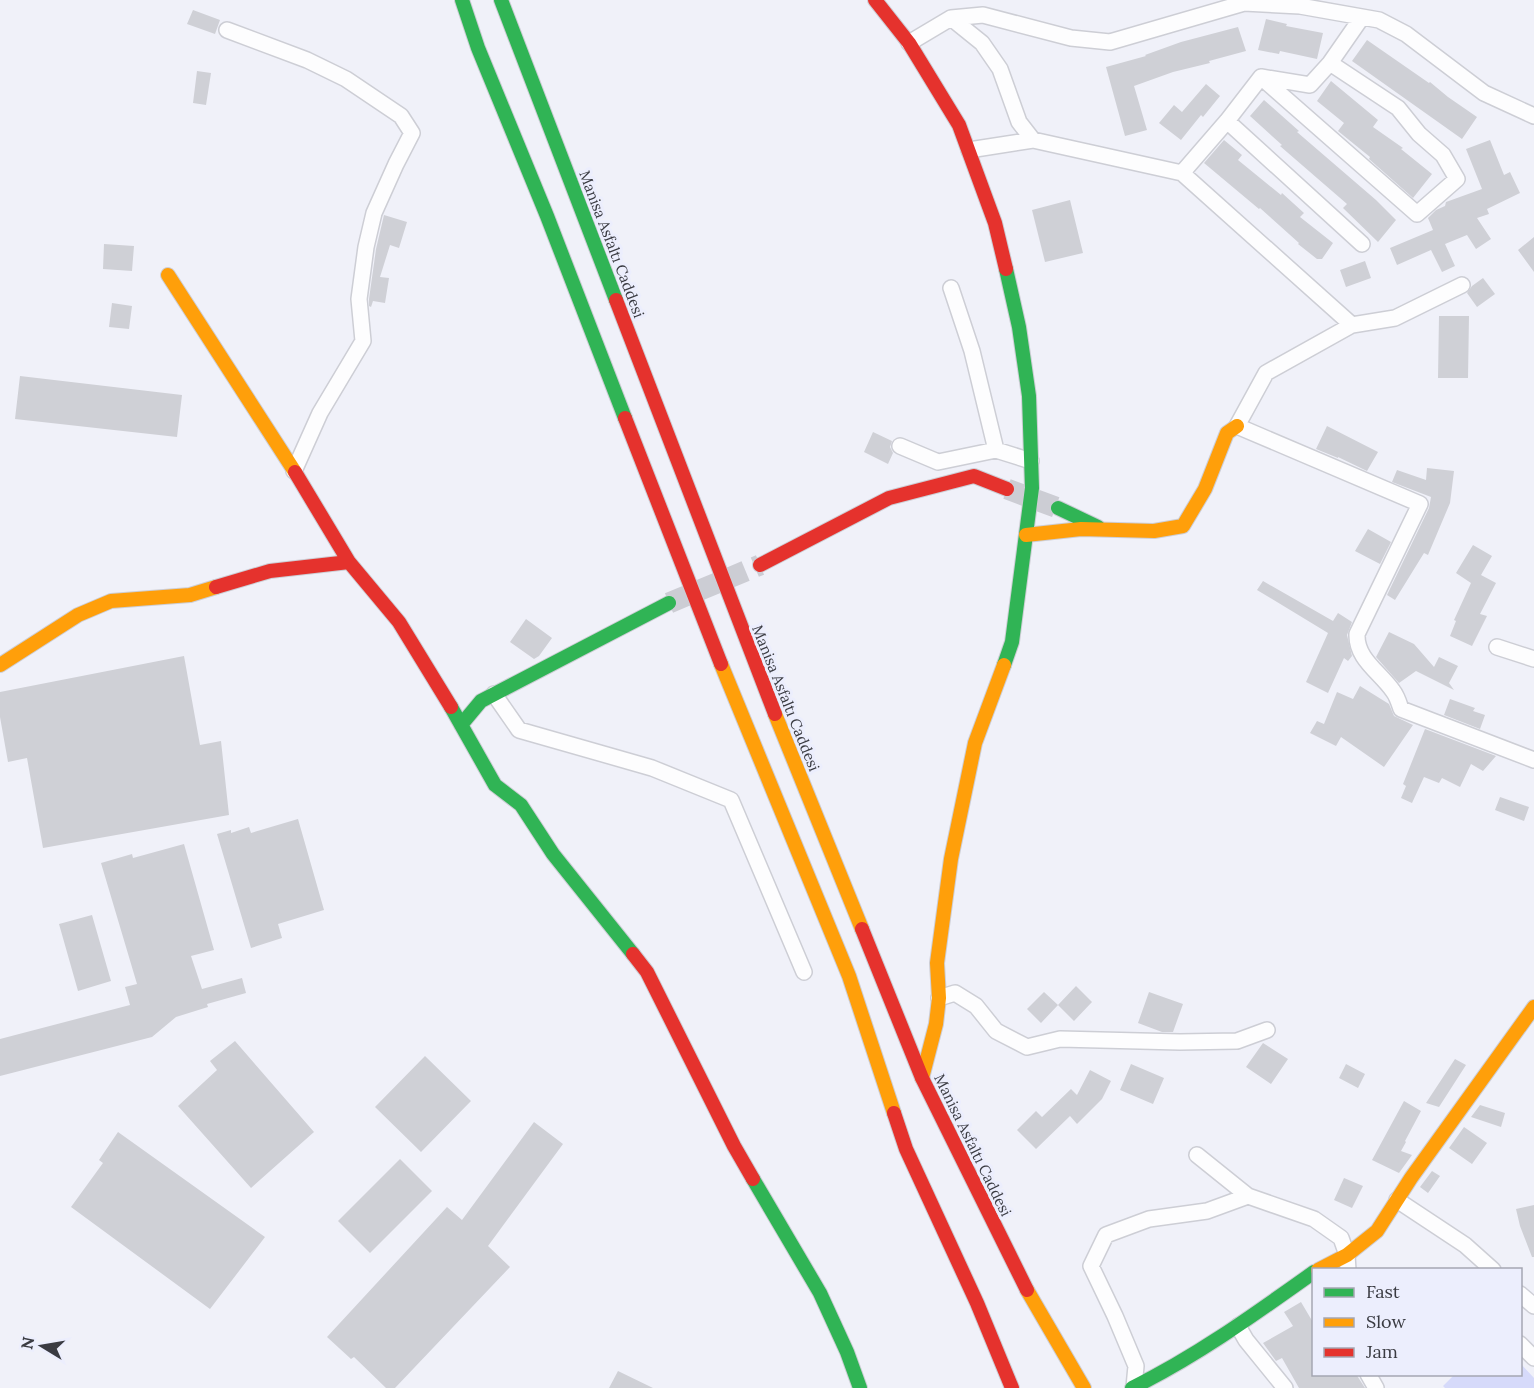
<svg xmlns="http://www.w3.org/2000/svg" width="1534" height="1388" font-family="Lora,serif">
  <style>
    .green { fill: #d6dafa }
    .building { fill: #cfd0d6 }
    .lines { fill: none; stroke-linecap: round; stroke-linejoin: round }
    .secondary-tunnel { stroke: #cccdd4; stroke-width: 21; stroke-dasharray: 21 10; stroke-linecap: butt }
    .street-casing { stroke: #cdced5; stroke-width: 18 }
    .fast-casing { stroke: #cdced5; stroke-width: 16 }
    .slow-casing { stroke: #cdced5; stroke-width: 16 }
    .jam-casing { stroke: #cdced5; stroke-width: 16 }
    .street { stroke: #fdfdfe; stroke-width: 15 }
    .fast { stroke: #30b455; stroke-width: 14 }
    .slow { stroke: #ff9f0a; stroke-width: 14 }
    .jam { stroke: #e5322d; stroke-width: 14 }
    .labels { text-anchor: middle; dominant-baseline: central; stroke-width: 6; stroke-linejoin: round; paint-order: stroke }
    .street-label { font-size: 15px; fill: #3a3b42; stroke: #eceefd }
  </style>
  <rect width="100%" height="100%" fill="#f0f1f9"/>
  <!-- green -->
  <path class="green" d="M1521,1364L1534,1378V1388H1445L1443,1386L1454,1375L1520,1374Z"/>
  <!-- building -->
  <path class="building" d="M193,10L220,20L215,34L187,24Z
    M1266,19L1287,24L1286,26L1323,33L1317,59L1280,51L1279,54L1258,50Z
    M1238,27L1246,51L1209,61L1210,63L1173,72L1134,86L1147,130L1125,136L1106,67L1146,56L1145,55L1181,42Z
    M1367,40L1429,83L1430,82L1448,97L1477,117L1462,139L1352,61Z
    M197,71L211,73L206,105L193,103Z
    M1331,81L1378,120L1373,127L1403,148L1401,149L1432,174L1413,198L1369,159L1370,157L1338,131L1344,123L1317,101Z
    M1206,84L1220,96L1203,117L1201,115L1181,140L1159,123L1174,105L1182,112Z
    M1264,100L1299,131L1297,132L1376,200L1396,220L1378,242L1343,208L1347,204L1280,146L1282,145L1250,116Z
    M1224,140L1242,155L1238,160L1281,195L1282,193L1304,213L1300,217L1333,243L1322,259H1317L1298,244L1299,243L1260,208L1259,209L1204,163Z
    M1490,140L1504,175L1510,172L1520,193L1487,209L1489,214L1477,218L1491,239L1476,249L1467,235L1445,244L1455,266L1442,272L1431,250L1397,265L1390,248L1433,230L1428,218L1436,210L1445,206L1446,202L1482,189L1466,149Z
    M1070,200L1083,253L1045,262L1032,210Z
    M384,215L407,222L399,248L390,245L380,277L389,278L385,303L373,301L371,307L369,306V299L376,249Z
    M1534,237V272L1518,250Z
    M104,244L134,246L132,271L103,269Z
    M1365,261L1371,278L1346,287L1340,270Z
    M1483,278L1495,294L1477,307L1467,293L1472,286Z
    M112,303L132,306L129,329L109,327Z
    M1439,316H1469L1468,378H1438Z
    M20,376L182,395L177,437L15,419Z
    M1327,426L1378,452L1367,471L1338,457V458L1316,449Z
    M873,432L892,441L890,447L893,453L888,464L864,452Z
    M1427,468L1454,471L1450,503L1428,555L1424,553L1395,600L1387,595L1429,508L1431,497L1392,482L1397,470L1426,480Z
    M1368,529L1391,542L1380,564L1355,551Z
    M1473,545L1492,556L1481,575L1496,583L1480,614L1487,616L1472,646L1450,636L1456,621L1454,620L1471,583L1456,573Z
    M1263,581L1333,621L1338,613L1352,622L1347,635L1352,656L1348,661L1344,658L1328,693L1306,682L1328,633L1257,590Z
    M526,619L552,638L539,656L534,659L510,642Z
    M1389,632L1414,644L1434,667L1439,657L1458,666L1449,683L1454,690L1416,671L1399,683L1376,657Z
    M184,656L200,745L221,741L229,815L43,848L27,758L8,762L0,717V692Z
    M1360,686L1389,704L1394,716L1413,725L1384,767L1341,737L1336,746L1310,733L1317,721L1324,724L1337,692L1353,699Z
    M1450,699L1475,708L1473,711L1485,715L1480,729L1444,715Z
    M1425,729L1496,756L1483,771L1471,764L1460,787L1442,778L1439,783L1424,777L1412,803L1401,798L1406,786L1403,784Z
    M1500,797L1529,807L1524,821L1495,810Z
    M298,819L324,910L278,924L282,938L251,948L217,834L231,830V833L249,827L251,833Z
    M184,844L214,950L191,956L202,989L242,978L246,993L207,1004L208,1007L176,1017L152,1037L0,1076V1039L130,1005L125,987L137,984L101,863L132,854L133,858Z
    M92,915L111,981L78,991L59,924Z
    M1076,986L1092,1002L1074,1021L1058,1005Z
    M1044,992L1058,1005L1041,1023L1027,1009Z
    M1149,992L1183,1004L1173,1032H1162L1138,1023Z
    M235,1041L314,1132L251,1188L178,1106L217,1070L210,1061Z
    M1263,1043L1288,1059L1271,1084L1246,1067Z
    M425,1056L471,1101L421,1152L375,1107Z
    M1455,1059L1466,1065L1439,1107L1426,1103Z
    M1131,1064L1164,1078L1153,1104L1120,1090Z
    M1346,1064L1365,1074L1358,1088L1339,1078Z
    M1090,1070L1111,1081L1102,1099L1077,1124L1070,1116L1036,1149L1017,1130L1036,1111L1042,1117L1071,1089L1077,1095Z
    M1404,1101L1421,1111L1405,1141L1406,1142L1401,1151L1412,1155L1399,1173L1372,1160Z
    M1480,1105L1505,1113L1501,1127L1471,1117Z
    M534,1122L563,1144L488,1246L510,1267L395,1388H386L354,1357L351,1359L327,1337L447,1207L462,1220Z
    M1464,1127L1487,1143L1472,1164L1449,1148Z
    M118,1132L265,1237L210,1309L71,1207L103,1163L99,1160Z
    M400,1159L432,1191L370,1253L338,1221Z
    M1432,1171L1440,1176L1428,1193L1420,1187Z
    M1344,1178L1363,1186L1352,1208L1334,1200Z
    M1534,1205V1257H1532L1520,1226L1516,1209Z
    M1301,1302L1314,1324V1374H1356L1365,1388H1299L1282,1358L1276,1361L1263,1343L1293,1326L1284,1312Z
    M618,1371L653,1388H609Z"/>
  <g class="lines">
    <!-- secondary-tunnel -->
    <path class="secondary-tunnel" d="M1007,489L1058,508
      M669,603L760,565"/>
    <defs>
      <path id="street" d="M951,18L982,43L1000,69L1019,122L1033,140L1182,173L1352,325
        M227,30L307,60L346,79L401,116L412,133L396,164L374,213L366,247L359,299L363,341L320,413L294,471
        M909,43L951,18L983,15L1071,38L1110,42L1244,3L1300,6L1379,20L1406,34L1484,93L1534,116
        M1261,77L1417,214L1457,179L1443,155L1419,134L1398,108L1330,63
        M1227,121L1362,244
        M969,150L1033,140
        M1182,173L1227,121L1261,77L1310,85L1330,63L1362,17
        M1462,285L1395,318L1352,325L1266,373L1237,426L1420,504L1357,634C1356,659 1380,672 1393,691C1397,696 1399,703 1401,709L1534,760
        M951,288L972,351L996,450L1031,461
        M900,446L938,462L996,450
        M1497,647L1534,659
        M494,694L519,730L652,768L731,800L804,972
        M939,998L955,993L976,1006L996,1031L1027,1047L1060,1039L1180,1042L1237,1041L1267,1030
        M1197,1155L1248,1196L1314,1219L1341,1238L1347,1255L1348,1270
        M1397,1200L1465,1245L1493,1270
        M1520,1294L1534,1306
        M1238,1326L1246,1340L1285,1388
        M1520,1344L1534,1358
        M1368,1374L1376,1388
        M1134,1387L1136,1366L1115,1316L1091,1266L1106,1235L1149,1219L1207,1211L1248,1196"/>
      <path id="fast" d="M462,0L478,48L547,216L625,418
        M501,0L616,300
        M1058,508L1098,527
        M1004,665L1012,642L1032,488L1029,396L1019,327L1006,269
        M451,707L495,785L521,805L553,854L633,954
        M461,725L481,701L669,603
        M753,1179L820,1293L847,1352L860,1388
        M1132,1388C1197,1356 1255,1314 1314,1272"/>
      <path id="slow" d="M168,275L295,472
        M1026,535L1081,529L1154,531L1183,526L1205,489L1227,433L1237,426
        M721,664L849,976L894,1113
        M0,665L78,615L111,601L190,595L216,587
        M775,714L862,929
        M922,1078L936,1024L939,998L937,963L951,859L975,743L1004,665
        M1318,1270L1347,1255L1377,1231L1411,1178L1534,1007
        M1027,1290L1084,1388"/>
      <path id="jam" d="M875,0L909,43L959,125L995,223L1006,269
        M616,300L775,714
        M625,418L721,664
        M295,472L349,562L399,622L451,707
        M760,565L889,498L974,476L1007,489
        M216,587L270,571L349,562
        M862,929L922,1078L1027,1290
        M633,954L647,972L734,1146L753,1179
        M894,1113L906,1149L977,1303L1012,1388"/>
    </defs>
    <!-- street casing -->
    <use href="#street" class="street-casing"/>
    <!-- fast casing -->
    <use href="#fast" class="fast-casing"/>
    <!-- slow casing -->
    <use href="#slow" class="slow-casing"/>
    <!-- jam casing -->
    <use href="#jam" class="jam-casing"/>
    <!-- street -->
    <use href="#street" class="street"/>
    <!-- fast -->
    <use href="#fast" class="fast"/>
    <!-- slow -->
    <use href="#slow" class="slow"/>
    <!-- jam -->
    <use href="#jam" class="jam"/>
  </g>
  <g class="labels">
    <!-- street labels -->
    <g class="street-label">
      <text transform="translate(612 244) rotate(69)">Manisa Asfaltı Caddesi</text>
      <text transform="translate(786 698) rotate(68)">Manisa Asfaltı Caddesi</text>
      <text transform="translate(973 1145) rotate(64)">Manisa Asfaltı Caddesi</text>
    </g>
  </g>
  <!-- legend -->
  <rect x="1312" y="1268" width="210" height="108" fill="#eceefd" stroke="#a5a6b2" stroke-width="1.5"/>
  <rect x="1324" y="1288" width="30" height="9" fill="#30b455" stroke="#a5a6b2" stroke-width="1.5"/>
  <text x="1366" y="1298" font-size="18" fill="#3a3b42">Fast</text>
  <rect x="1324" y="1318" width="30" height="9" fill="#ff9f0a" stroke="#a5a6b2" stroke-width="1.5"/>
  <text x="1366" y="1328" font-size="18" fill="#3a3b42">Slow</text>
  <rect x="1324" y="1348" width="30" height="9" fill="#e5322d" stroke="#a5a6b2" stroke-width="1.5"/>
  <text x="1366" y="1358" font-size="18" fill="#3a3b42">Jam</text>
  <!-- north arrow -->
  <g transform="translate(42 1346) rotate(281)" stroke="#eceefd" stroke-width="4.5" paint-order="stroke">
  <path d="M0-4.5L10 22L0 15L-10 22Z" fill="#3a3b42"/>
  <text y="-9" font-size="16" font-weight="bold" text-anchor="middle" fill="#3a3b42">N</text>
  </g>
</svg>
